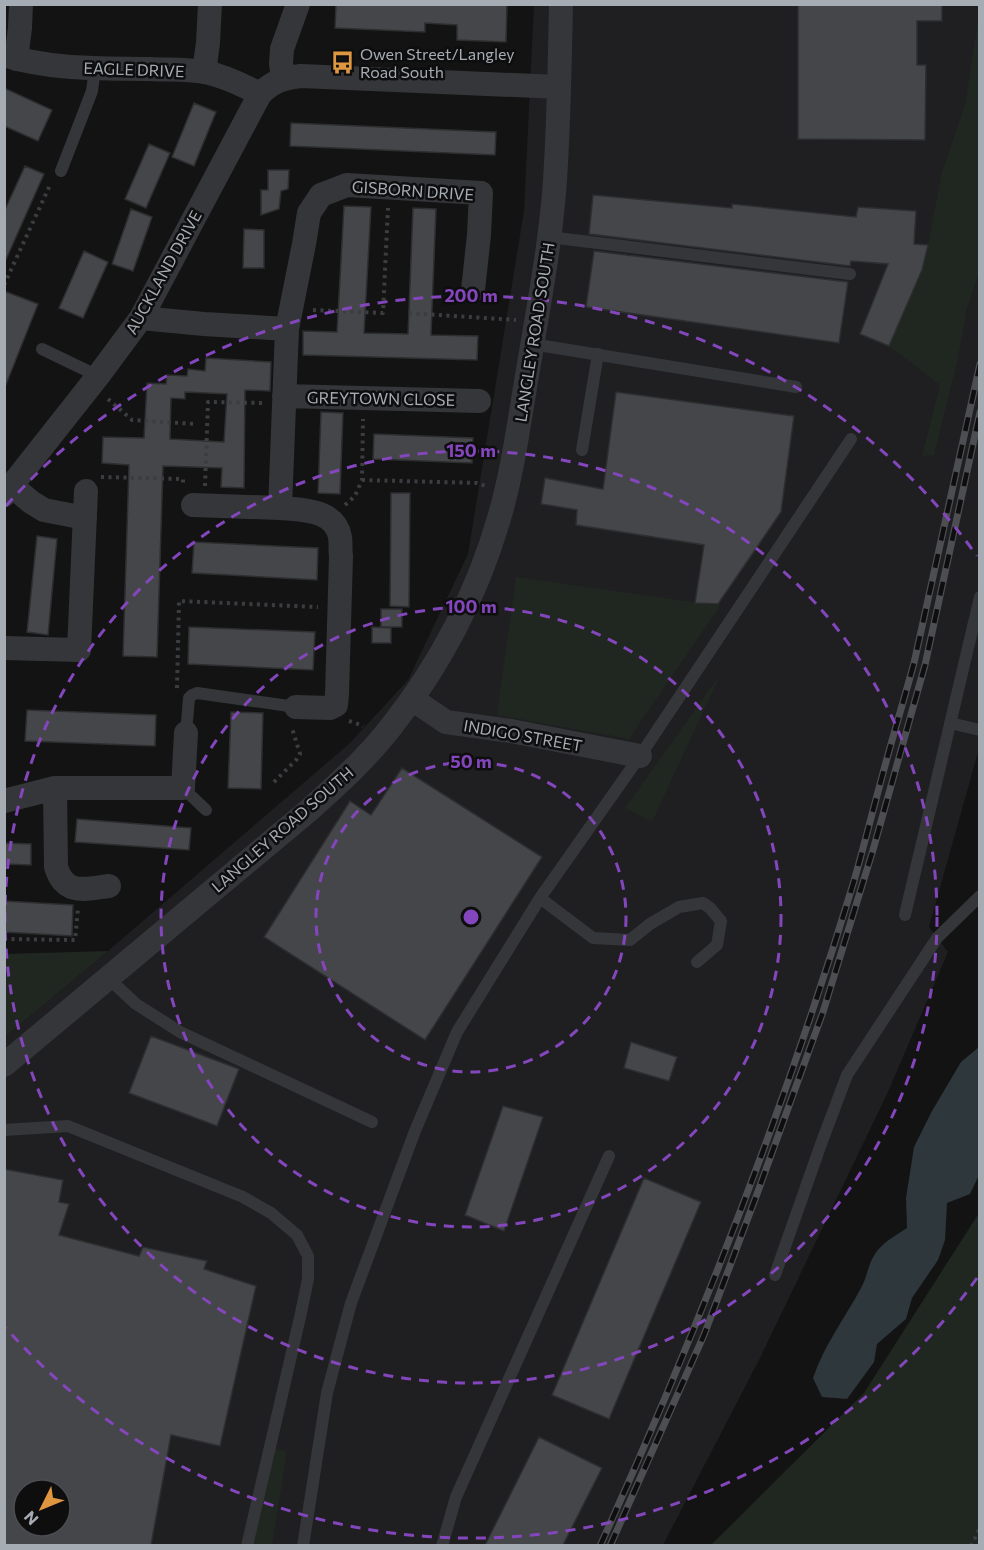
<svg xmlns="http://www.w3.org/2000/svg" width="984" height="1550" font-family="Commissioner,sans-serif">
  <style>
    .built { fill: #1f1f21; fill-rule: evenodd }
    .green { fill: #202720 }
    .water { fill: #2e373c }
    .building { fill: #454649; stroke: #2d2e30; stroke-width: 1.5; fill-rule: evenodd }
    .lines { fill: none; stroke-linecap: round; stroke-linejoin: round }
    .path { stroke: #3b3d40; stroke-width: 4; stroke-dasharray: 3 4.5; stroke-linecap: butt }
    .lane { stroke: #343639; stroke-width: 12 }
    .street { stroke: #343639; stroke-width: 24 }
    .rail-casing { stroke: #4c4e52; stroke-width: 7 }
    .rail { stroke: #0e0e0f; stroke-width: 4.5; stroke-dasharray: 14; stroke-linecap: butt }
    .ring { fill: none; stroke: #8446bd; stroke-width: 3; stroke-dasharray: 10 8 }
    .labels { text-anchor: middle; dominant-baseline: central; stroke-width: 5; stroke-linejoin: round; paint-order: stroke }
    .poi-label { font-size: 16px; fill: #a6acb3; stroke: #0e0e0f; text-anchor: start }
    .street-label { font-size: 16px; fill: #a6acb3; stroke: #0e0e0f }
    .centre { fill: #8446bd; stroke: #0e0e0f; stroke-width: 3 }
    .ring-label { font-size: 18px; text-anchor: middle; font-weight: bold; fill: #8446bd; stroke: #0e0e0f; stroke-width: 5; stroke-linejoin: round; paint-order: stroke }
  </style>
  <rect width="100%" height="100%" fill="#131314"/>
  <!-- built -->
  <path class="built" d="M534,5H979L980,745L929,927L948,952L888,1092L759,1360L663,1545L5,1546V1037L108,951L350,743L408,680L468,554L524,211ZM24,1490H60V1526H24Z"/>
  <!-- green -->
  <path class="green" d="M979,15V272L967,308L957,362L934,455L922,456L940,385L889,346L922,270L928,245L942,172L965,105Z
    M516,577L720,606L629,739L497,715Z
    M720,675L652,822L625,808Z
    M108,951L5,1037V954Z
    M979,1213V1545H711L864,1393Z
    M275,1448L287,1452L272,1545L252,1546Z"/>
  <!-- water -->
  <path class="water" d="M979,1047V1175L970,1194L947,1203L945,1240L938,1260L912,1298L906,1319L877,1344L874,1362L847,1399L822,1397L813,1378C824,1345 845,1318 861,1288C867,1278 868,1264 875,1254C882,1243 896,1235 907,1228L906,1198L914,1147L932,1111L961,1062Z"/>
  <!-- building -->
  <path class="building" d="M336,4H507L506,42L457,40V25L425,23V32L335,28Z
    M798,4H942V21H917V65H926L925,140L798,139Z
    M4,88L52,110L38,141L4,126Z
    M194,103L216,112L194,166L172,157Z
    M291,123L496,132L495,155L290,146Z
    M149,144L170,153L146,208L125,199Z
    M25,166L44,174L4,264V212Z
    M268,170H289L288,189L281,191L279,209L261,215V190H268Z
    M593,195L732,208V204L856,217L858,207L916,211L914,244L928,245L922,270L889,346L860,334L888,264L851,261L850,266L589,234Z
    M344,206L371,207L364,333L408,334L413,208L436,209L431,335L478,336L477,360L303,355V331L337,332Z
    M131,209L152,217L133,271L112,264Z
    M244,229L264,230V268H243Z
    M84,251L108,262L83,318L59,308Z
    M594,251L848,282L839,343L586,307Z
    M4,291L38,304L5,387L4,386Z
    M206,358L271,362L270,391L245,390L244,488L221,487L222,468L163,466L157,657L123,656L129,465L102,463L103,437L144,438L147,383L166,384L167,375L187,376L188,369L205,371ZM185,392L227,394L224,442L170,439L171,398L185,399Z
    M616,392L794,416L781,512L718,604L695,603L704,545L576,525L577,510L541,504L545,478L603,489Z
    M321,412L343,413L340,494L318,493Z
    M374,434L473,438L472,463L373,459Z
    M391,493H410L409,607L390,606Z
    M37,536L57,539L48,635L27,632Z
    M194,542L318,548L317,580L192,573Z
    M381,609H402V627H381Z
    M189,627L315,632L313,670L188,664Z
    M372,627L391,628V643H372Z
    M27,710L156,715L155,746L25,741Z
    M231,712L263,713L261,789L228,788Z
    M402,768L542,857L425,1040L264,937L350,801L371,815Z
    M77,819L191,828L189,850L75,842Z
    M4,843L31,844V865L4,864Z
    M4,901L73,905L72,936L4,932Z
    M151,1036L239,1069L217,1126L129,1093Z
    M631,1042L677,1057L669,1081L624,1068Z
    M503,1106L543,1117L504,1231L465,1215Z
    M4,1169L63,1180L59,1202L69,1204L59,1235L139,1256L143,1247L207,1261L204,1269L256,1286L220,1446L171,1435L151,1545H4ZM24,1490H60V1526H24Z
    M644,1178L701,1202L609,1419L552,1395Z
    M539,1437L602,1468L563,1545H485Z"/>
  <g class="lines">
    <!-- path -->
    <path class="path" d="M4,285L51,183
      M313,310L383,313L388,208
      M409,313L516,320
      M108,399L132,420L196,424
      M101,477L183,479V486
      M362,480L477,483L486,486
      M205,486L208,402L263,403
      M345,505L355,496L362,480L363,419
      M177,688L179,601L318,607
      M349,721L361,725L363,727
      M274,782L297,759L300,754L292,728
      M4,939L75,940L78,908
      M971,1546L980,1528"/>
    <!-- lane -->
    <path class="lane" d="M61,171L92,91L95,68
      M549,237L850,274
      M532,344L796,387
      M42,349L98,376
      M582,450L598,354
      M950,723L980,730
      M186,733L189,698L192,695L197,693L296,707
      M183,788L206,810
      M540,898L593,938L630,940L650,924L679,907L703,903L710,908L721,921L717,945L697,962
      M905,915L980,597
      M108,978L136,1004L180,1032L372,1122
      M4,1130L68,1126L243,1197L271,1213L297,1235L308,1256V1279L301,1313L247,1546
      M775,1275L821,1144L847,1075L937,938L980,896
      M303,1546L327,1393L351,1303L415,1131L457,1032L540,898L640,756L851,439
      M442,1546L456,1497L609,1156"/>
    <!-- street -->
    <path class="street" d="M4,55C51,70 102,68 150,69C168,70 187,69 205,72C224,76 243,85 260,94
      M16,59L20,28L21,4
      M204,72L208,43L210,4
      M283,78L281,64L282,49L298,4
      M141,318L204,324L287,329L304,244L309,213L321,195L347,185L481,193L479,235L473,290
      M287,329L280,508C302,510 335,509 340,537C341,543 340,550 341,556L337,694L336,705L330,708L296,707
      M284,396L479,401
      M12,486L31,502L44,510L85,518
      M4,495L98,376L141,318L260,94C273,81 284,78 301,76L559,87
      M193,505L280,508
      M4,648L79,650L86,491
      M412,699L446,722L511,731L640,756
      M55,788L56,867C65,896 85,889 109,886
      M4,801L55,788H183L186,733
      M4,1065L308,811C337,785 367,758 391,727C440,665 478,592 500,515C514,466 520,415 529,364C540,298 553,230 556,163C559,110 560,57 561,4"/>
    <defs>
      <path id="rail" d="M600,1546C698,1330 785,1108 854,881C865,842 875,802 886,762C895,729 905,696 914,663L980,364
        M610,1546L704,1335L757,1194L823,1012L873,850L925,665L980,412"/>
    </defs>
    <!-- rail casing -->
    <use href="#rail" class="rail-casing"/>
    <!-- rail -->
    <use href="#rail" class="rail"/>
  </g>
  <!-- distance rings -->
  <g class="ring">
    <circle cx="471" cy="917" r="155"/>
    <circle cx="471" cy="917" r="310"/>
    <circle cx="471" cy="917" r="466"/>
    <path d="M977 1278A621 621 0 0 1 6 1328M6 506A621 621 0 0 1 977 556"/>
  </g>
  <!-- icons -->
  <defs>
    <symbol id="bus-bare" viewBox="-9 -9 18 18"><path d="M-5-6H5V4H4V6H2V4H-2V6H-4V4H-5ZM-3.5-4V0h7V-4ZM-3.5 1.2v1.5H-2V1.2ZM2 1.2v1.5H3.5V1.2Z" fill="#df9641" stroke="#0e0e0f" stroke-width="2.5" paint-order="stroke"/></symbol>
  </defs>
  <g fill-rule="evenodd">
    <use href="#bus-bare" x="326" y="46" width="33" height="33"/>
  </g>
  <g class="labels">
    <!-- poi labels -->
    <g class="poi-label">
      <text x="360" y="53">Owen Street/Langley<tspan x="360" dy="18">Road South</tspan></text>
    </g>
    <!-- street labels -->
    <g class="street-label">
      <text transform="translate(134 69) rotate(2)">EAGLE DRIVE</text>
      <text transform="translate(413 190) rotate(4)">GISBORN DRIVE</text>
      <text transform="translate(163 272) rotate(-61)">AUCKLAND DRIVE</text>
      <text transform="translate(534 332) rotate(-81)">LANGLEY ROAD SOUTH</text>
      <text transform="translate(381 398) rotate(1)">GREYTOWN CLOSE</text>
      <text transform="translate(523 735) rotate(10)">INDIGO STREET</text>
      <text transform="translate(282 829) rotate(-41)">LANGLEY ROAD SOUTH</text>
    </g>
  </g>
  <circle cx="471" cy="917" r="9" class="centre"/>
  <g class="ring-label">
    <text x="471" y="302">200 m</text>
    <text x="471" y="457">150 m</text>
    <text x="471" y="613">100 m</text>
    <text x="471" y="768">50 m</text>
  </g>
  <!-- border -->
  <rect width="984" height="1550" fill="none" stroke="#a6acb3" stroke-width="12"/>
  <!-- north arrow -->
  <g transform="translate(42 1508) rotate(227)"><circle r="28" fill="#0e0e0f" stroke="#4b4d51" stroke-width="1.5"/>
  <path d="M0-4.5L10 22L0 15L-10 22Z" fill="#df9641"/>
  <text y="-9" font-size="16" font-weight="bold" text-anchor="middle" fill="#a6acb3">N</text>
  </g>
</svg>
